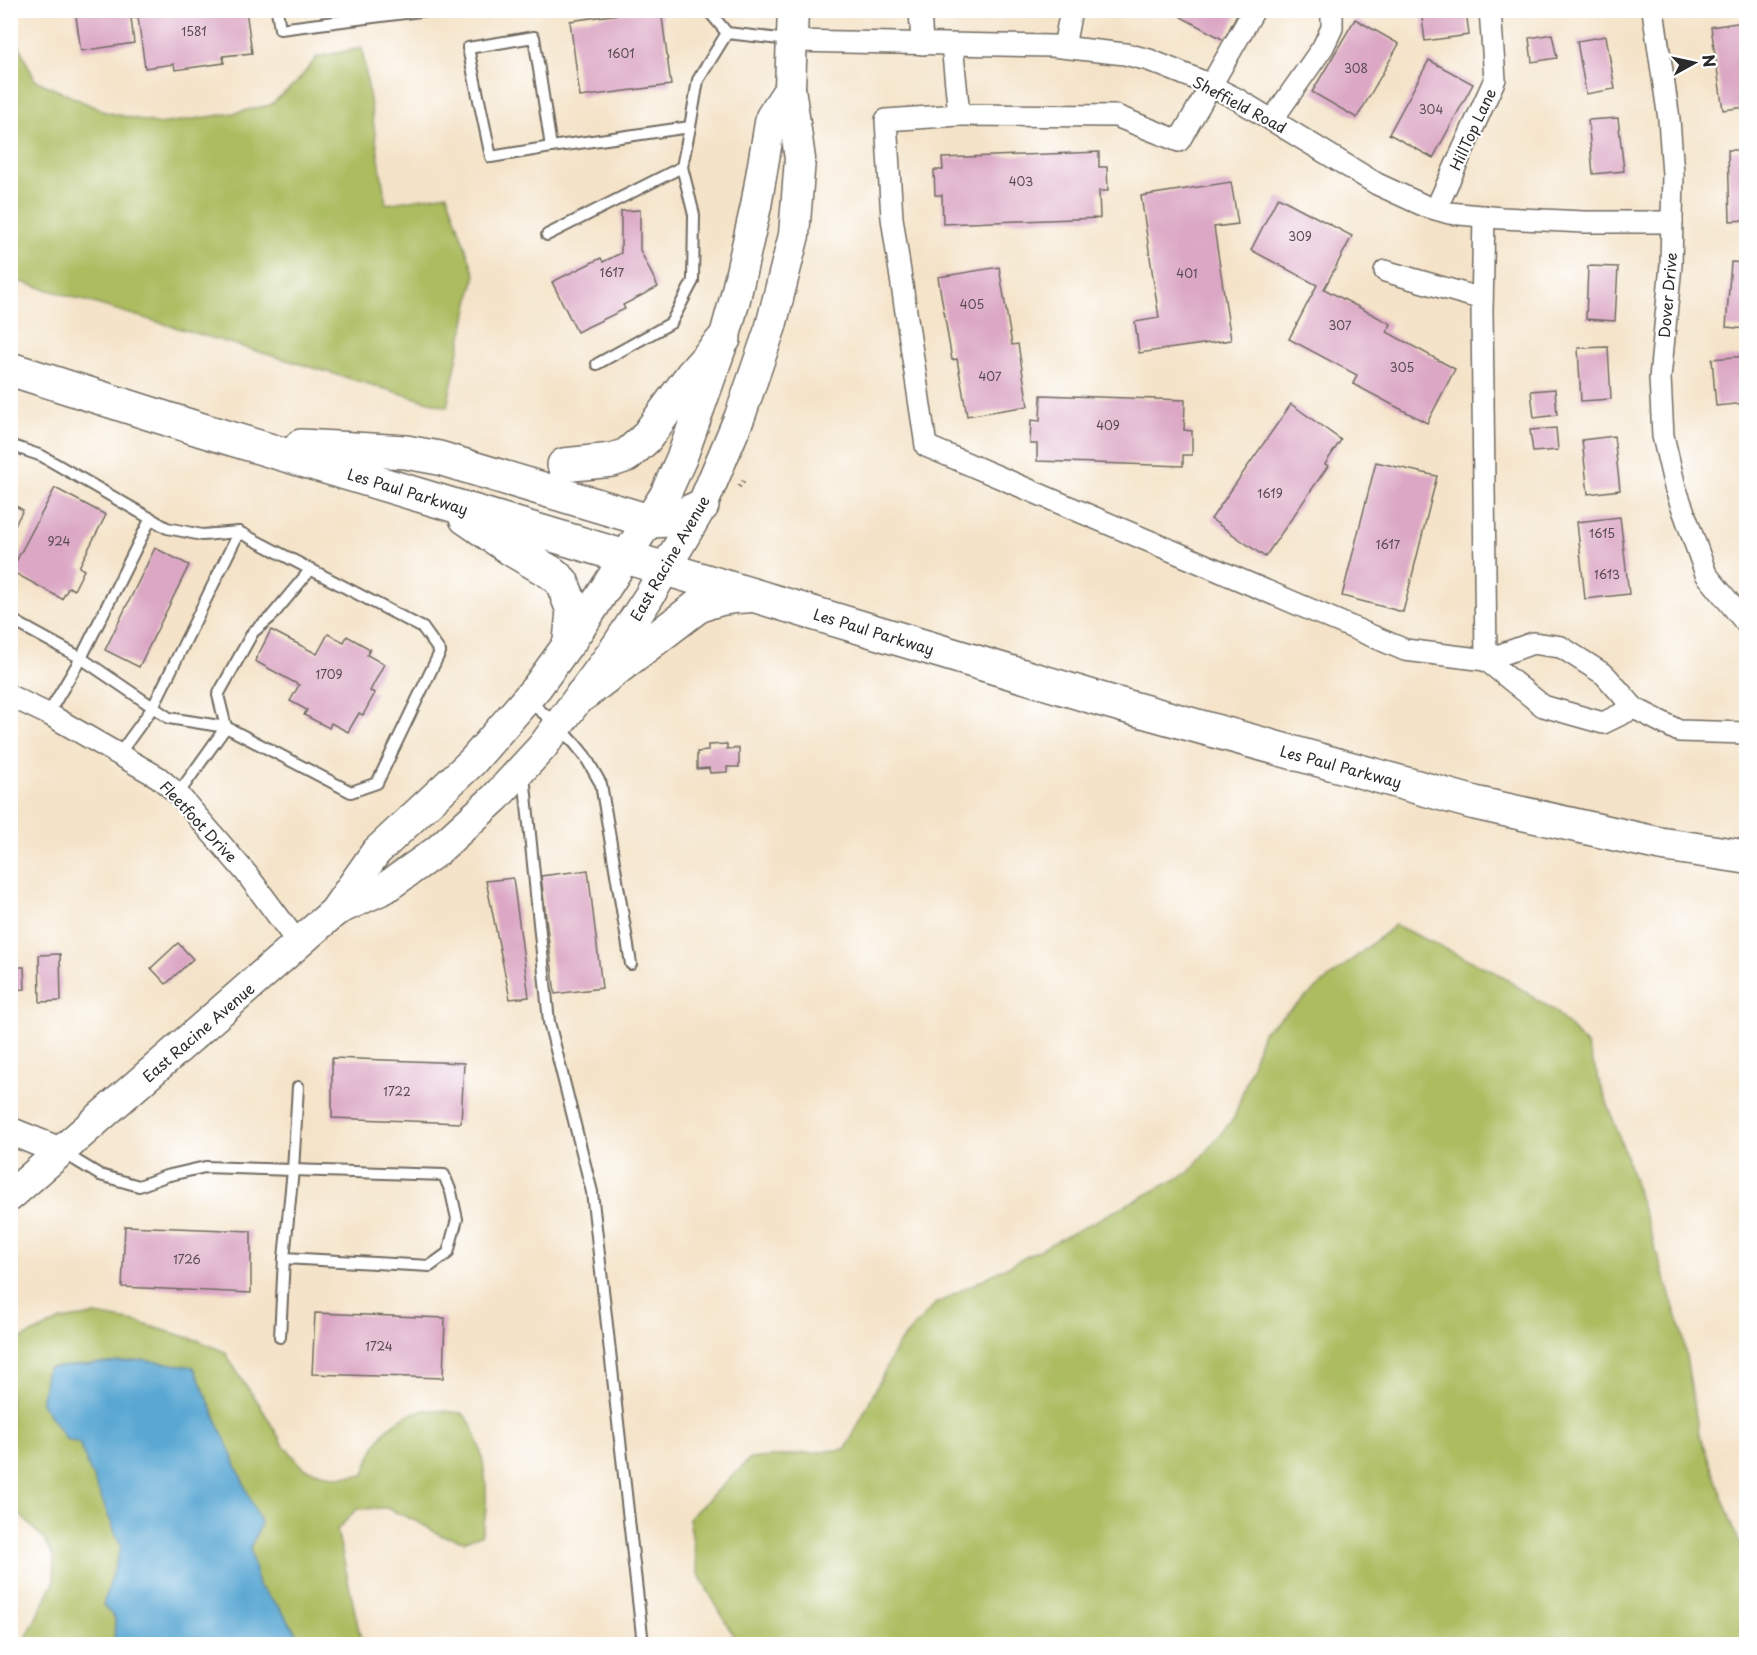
<svg xmlns="http://www.w3.org/2000/svg" width="1757" height="1655" font-family="'Playpen Sans',sans-serif">
<style>
.green{fill:#acbc5f;stroke:#6c7445;stroke-width:1.5}
.water{fill:#5aa7d3;stroke:#42697f;stroke-width:1.5}
.building{fill:#dba7c4}
.lines{fill:none;stroke-linecap:round;stroke-linejoin:round}
.service-casing{stroke:#716b62;stroke-width:14}
.minor-casing{stroke:#716b62;stroke-width:24}
.tertiary-casing{stroke:#716b62;stroke-width:30}
.secondary-casing{stroke:#716b62;stroke-width:33}
.primary-casing{stroke:#716b62;stroke-width:36}
.path{stroke:#716b62;stroke-width:4;stroke-dasharray:1.5 4.5;stroke-linecap:butt}
.service{stroke:#fff;stroke-width:10}
.minor{stroke:#fff;stroke-width:21}
.tertiary{stroke:#fff;stroke-width:27}
.secondary{stroke:#fff;stroke-width:30}
.primary{stroke:#fff;stroke-width:33}
.labels{text-anchor:middle;dominant-baseline:central;stroke-width:4.5;stroke-linejoin:round;paint-order:stroke}
.number-label{font-size:12px;fill:#574a51}
.street-label{font-size:15px;fill:#2b2b2b;stroke:#fff}
</style>
<rect width="100%" height="100%" fill="#fff"/>
<filter id="ink" filterUnits="userSpaceOnUse"><feTurbulence type="fractalNoise" baseFrequency=".0167" numOctaves="2"/><feDisplacementMap in="SourceGraphic" scale="12" xChannelSelector="R" yChannelSelector="G"/><feConvolveMatrix kernelMatrix="1 2 1 2 8 2 1 2 1" color-interpolation-filters="sRGB"/></filter>
<filter id="wash" filterUnits="userSpaceOnUse"><feTurbulence type="fractalNoise" baseFrequency=".008" numOctaves="4" result="noise"/><feDisplacementMap in="SourceGraphic" scale="24" xChannelSelector="R" yChannelSelector="G"/><feGaussianBlur stdDeviation="1.35" result="paint"/><feColorMatrix in="noise" values="0 0 0 0 0 0 0 0 0 0 0 0 0 0 0 0 0 1.4 0 .05"/><feComposite in="paint" operator="in"/></filter>
<g filter="url(#wash)">
<rect width="100%" height="100%" fill="#f4e3c8"/>
<g class="green">
<path d="M 11,28 L 35,80 L 105,112 L 160,124 L 234,113 L 270,105 L 297,82 L 317,57 L 362,48 L 386,204 L 447,194 L 475,275 L 447,407 L 11,279 Z"/>
<path d="M 1395,925 L 1495,972 L 1555,1011 L 1587,1046 L 1624,1150 L 1682,1333 L 1699,1434 L 1746,1561 L 1746,1644 L 738,1644 L 698,1573 L 689,1518 L 750,1459 L 846,1449 L 897,1346 L 935,1304 L 1188,1173 L 1234,1118 L 1263,1032 Z"/>
<path d="M 95,1315 L 136,1322 L 200,1341 L 225,1352 L 244,1383 L 258,1402 L 284,1446 L 304,1468 L 337,1477 L 364,1475 C 373,1444 386,1420 420,1411 C 432,1408 449,1412 462,1413 C 466,1417 471,1423 473,1428 C 486,1458 491,1505 481,1535 L 465,1541 L 442,1536 L 420,1523 L 387,1508 L 357,1509 L 337,1530 L 362,1644 L 23,1644 L 54,1582 L 54,1558 L 45,1540 L 11,1506 L 10,1344 L 61,1320 Z"/>
</g>
<path class="water" d="M 144,1360 L 194,1367 L 261,1524 L 250,1548 L 258,1585 L 279,1607 L 304,1644 L 114,1644 L 115,1618 L 103,1605 L 121,1547 L 79,1443 L 66,1439 L 41,1403 L 47,1368 Z"/>
<g id="blocks">
<g class="building">
<path d="M 75,10 L 246,10 L 252,53 L 223,56 L 224,63 L 175,70 L 174,64 L 145,68 L 138,17 L 131,18 L 134,43 L 81,51 Z"/>
<path d="M 647,10 L 661,10 L 671,85 L 580,97 L 570,21 Z"/>
<path d="M 1184,10 L 1239,10 L 1224,40 L 1181,17 Z"/>
<path d="M 1421,10 L 1466,10 L 1469,35 L 1425,41 Z"/>
<path d="M 1355,19 L 1399,44 L 1357,118 L 1312,92 Z"/>
<path d="M 1743,22 L 1746,45 L 1746,107 L 1723,110 L 1711,27 Z"/>
<path d="M 1552,34 L 1557,58 L 1532,62 L 1529,38 Z"/>
<path d="M 1606,36 L 1615,89 L 1586,94 L 1577,41 Z"/>
<path d="M 1429,60 L 1473,84 L 1433,158 L 1389,134 Z"/>
<path d="M 1618,118 L 1624,171 L 1593,174 L 1588,120 Z"/>
<path d="M 1728,150 L 1746,150 L 1746,220 L 1730,221 Z"/>
<path d="M 1099,152 L 1099,167 L 1107,167 L 1108,191 L 1099,191 L 1100,218 L 943,224 L 942,195 L 935,195 L 934,170 L 943,170 L 942,158 Z"/>
<path d="M 1231,182 L 1238,224 L 1214,227 L 1231,340 L 1139,353 L 1135,322 L 1159,318 L 1141,196 Z"/>
<path d="M 1278,197 L 1352,236 L 1324,289 L 1391,324 L 1387,332 L 1455,369 L 1427,423 L 1353,384 L 1357,375 L 1289,339 L 1317,285 L 1251,250 Z"/>
<path d="M 640,210 L 640,250 L 658,287 L 623,305 L 625,309 L 577,332 L 552,282 L 601,258 L 603,262 L 621,253 L 621,211 Z"/>
<path d="M 1731,262 L 1746,263 L 1746,329 L 1726,327 Z"/>
<path d="M 1588,266 L 1618,267 L 1615,321 L 1586,319 Z"/>
<path d="M 999,267 L 1012,345 L 1018,344 L 1028,406 L 967,416 L 957,359 L 952,360 L 938,277 Z"/>
<path d="M 1608,347 L 1611,399 L 1581,401 L 1578,348 Z"/>
<path d="M 1746,356 L 1746,403 L 1716,406 L 1712,359 Z"/>
<path d="M 1555,389 L 1557,415 L 1534,418 L 1531,391 Z"/>
<path d="M 1041,395 L 1185,400 L 1184,430 L 1192,431 L 1192,455 L 1183,455 L 1183,466 L 1037,461 L 1037,444 L 1030,444 L 1031,420 L 1040,421 Z"/>
<path d="M 1291,404 L 1341,440 L 1325,464 L 1328,466 L 1265,557 L 1211,519 Z"/>
<path d="M 1556,428 L 1558,450 L 1533,452 L 1530,430 Z"/>
<path d="M 1614,436 L 1620,490 L 1588,494 L 1582,440 Z"/>
<path d="M 1376,462 L 1437,476 L 1403,612 L 1342,596 Z"/>
<path d="M 55,488 L 106,515 L 79,567 L 84,570 L 74,590 L 69,587 L 62,599 L 11,571 Z"/>
<path d="M 10,503 L 23,510 L 10,534 Z"/>
<path d="M 1620,517 L 1629,594 L 1585,599 L 1577,522 Z"/>
<path d="M 155,548 L 189,565 L 139,667 L 105,650 Z"/>
<path d="M 271,630 L 317,654 L 328,634 L 344,642 L 347,636 L 370,649 L 367,655 L 384,664 L 370,691 L 375,693 L 363,715 L 359,713 L 348,732 L 331,723 L 329,728 L 304,715 L 307,710 L 290,701 L 299,685 L 255,661 Z"/>
<path d="M 727,744 L 727,749 L 739,748 L 739,767 L 727,767 L 727,772 L 710,773 L 709,768 L 697,769 L 697,752 L 708,751 L 708,745 Z"/>
<path d="M 588,870 L 602,988 L 555,994 L 541,876 Z"/>
<path d="M 513,878 L 529,997 L 510,999 L 486,881 Z"/>
<path d="M 178,943 L 193,959 L 166,984 L 151,968 Z"/>
<path d="M 60,954 L 61,1001 L 40,1002 L 39,955 Z"/>
<path d="M 10,967 L 24,967 L 25,989 L 10,990 Z"/>
<path d="M 332,1058 L 464,1063 L 461,1123 L 332,1118 Z"/>
<path d="M 125,1226 L 251,1231 L 251,1293 L 122,1287 Z"/>
<path d="M 315,1313 L 445,1318 L 443,1378 L 312,1374 Z"/>
</g>
</g>
</g>
<g filter="url(#ink)">
<use href="#blocks" fill-opacity="0" stroke="#716b62" stroke-width="1.5"/>
<g class="lines">
<defs>
<g id="service">
<path d="M 277,10 L 280,29 L 428,10"/>
<path d="M 708,10 L 727,33 L 789,40"/>
<path d="M 551,147 L 491,157 L 468,48 L 534,37 L 551,147 L 690,127 L 698,80 L 727,33"/>
<path d="M 547,235 L 682,167 L 690,127"/>
<path d="M 597,364 L 671,323 L 693,281 L 694,215 L 682,167"/>
<path d="M 10,445 L 42,456 L 167,528 L 202,535 L 239,532 L 423,628 L 440,652 L 377,783 L 351,792 L 226,727 L 169,718 L 81,658 L 10,619"/>
<path d="M 527,700 L 558,725 L 576,745 L 585,756 L 601,784 L 631,964"/>
<path d="M 48,714 L 81,658 L 151,518"/>
<path d="M 119,754 L 153,707 L 239,532"/>
<path d="M 524,775 L 549,1022 L 592,1192 L 643,1644"/>
<path d="M 178,794 L 226,727 L 218,695 L 253,632 L 271,617 L 311,569"/>
<path d="M 62,1152 L 100,1175 L 139,1186 L 166,1176 L 205,1167 L 444,1175 L 451,1192 L 457,1219 L 448,1253 L 430,1266 L 284,1258 L 280,1337"/>
<path d="M 284,1258 L 293,1170 L 298,1087"/>
</g>
<g id="minor">
<path d="M 920,10 L 922,44"/>
<path d="M 1653,10 L 1669,119 L 1673,174 L 1671,265 L 1660,378 L 1663,436 L 1675,487 L 1706,574 L 1746,623"/>
<path d="M 792,41 L 1052,46 L 1125,54 L 1149,60 L 1201,81 L 1237,99 L 1377,184 L 1425,206 L 1449,213 L 1502,218 L 1584,222 L 1672,222"/>
<path d="M 952,45 L 959,115 L 886,120 L 892,218 L 926,446 L 1405,650 L 1486,660 L 1533,643 L 1561,647 L 1605,675 L 1634,708 L 1679,731 L 1746,733"/>
<path d="M 1064,47 L 1071,10"/>
<path d="M 959,115 L 1116,116 L 1179,141 L 1254,10"/>
<path d="M 1272,120 L 1323,47 L 1332,28 L 1332,10"/>
<path d="M 1436,209 L 1495,79 L 1490,10"/>
<path d="M 1484,216 L 1482,310 L 1486,660 L 1543,706 L 1603,723 L 1634,708"/>
<path d="M 1385,271 L 1482,299"/>
<path d="M 10,696 L 50,715 L 158,777 L 178,794 L 246,873 L 298,943"/>
</g>
<path id="tertiary" d="M 10,1131 L 62,1152"/>
<g id="secondary">
<path d="M 337,910 L 385,888 L 437,851 L 495,798 L 543,746 L 614,650 L 648,598 L 702,506 L 740,416 L 771,326 L 794,235 L 800,159 L 790,88 L 793,10"/>
<path d="M 10,1196 L 334,912 L 376,852 L 472,762 L 537,687 L 582,625 L 665,495 L 682,457 L 724,339 L 735,299 L 756,206 L 771,117 L 790,88"/>
</g>
<g id="primary">
<path d="M 10,369 L 202,430 L 1103,700 L 1475,803 L 1660,844 L 1746,857"/>
<path d="M 301,446 L 406,452 L 439,458 L 649,521 L 671,520 L 702,506"/>
<path d="M 564,465 L 612,460 L 627,455 L 645,439 L 692,375 L 724,339"/>
<path d="M 466,518 L 511,549 L 552,573 L 562,582 L 573,611 L 570,641"/>
<path d="M 582,695 L 697,607 C 713,599 729,596 747,596"/>
</g>
</defs>
<use href="#service" class="service-casing"/>
<use href="#minor" class="minor-casing"/>
<use href="#tertiary" class="tertiary-casing"/>
<use href="#secondary" class="secondary-casing"/>
<use href="#primary" class="primary-casing"/>
<path class="path" d="M 739,487 L 746,478"/>
<use href="#service" class="service"/>
<use href="#minor" class="minor"/>
<use href="#tertiary" class="tertiary"/>
<use href="#secondary" class="secondary"/>
<use href="#primary" class="primary"/>
</g>
</g>
<g class="labels">
<g class="number-label">
<text x="194" y="31">1581</text>
<text x="621" y="53">1601</text>
<text x="1356" y="68">308</text>
<text x="1431" y="109">304</text>
<text x="1021" y="181">403</text>
<text x="1300" y="236">309</text>
<text x="612" y="272">1617</text>
<text x="1187" y="273">401</text>
<text x="972" y="304">405</text>
<text x="1340" y="325">307</text>
<text x="1402" y="367">305</text>
<text x="990" y="376">407</text>
<text x="1108" y="425">409</text>
<text x="1270" y="493">1619</text>
<text x="1602" y="533">1615</text>
<text x="59" y="541">924</text>
<text x="1388" y="544">1617</text>
<text x="1607" y="574">1613</text>
<text x="329" y="674">1709</text>
<text x="397" y="1091">1722</text>
<text x="187" y="1259">1726</text>
<text x="379" y="1346">1724</text>
</g>
<g class="street-label">
<text transform="translate(1240 104) rotate(28)">Sheffield Road</text>
<text transform="translate(1472 129) rotate(-65)">HillTop Lane</text>
<text transform="translate(1667 295) rotate(-85)">Dover Drive</text>
<text transform="translate(408 491) rotate(17)">Les Paul Parkway</text>
<text transform="translate(669 558) rotate(-60)">East Racine Avenue</text>
<text transform="translate(874 631) rotate(17)">Les Paul Parkway</text>
<text transform="translate(1341 766) rotate(15)">Les Paul Parkway</text>
<text transform="translate(199 821) rotate(47)">Fleetfoot Drive</text>
<text transform="translate(198 1032) rotate(-41)">East Racine Avenue</text>
</g>
</g>
<rect width="1757" height="1655" fill="none" stroke="#fff" stroke-width="36"/>
<g transform="translate(1694 63) rotate(82)" stroke="#ffffff" stroke-width="4.5" paint-order="stroke">
<path d="M0-4.5L10 22L0 15L-10 22Z" fill="#2b2b2b"/>
<text y="-9" font-size="16" font-weight="bold" text-anchor="middle" fill="#2b2b2b">N</text>
</g>
</svg>
